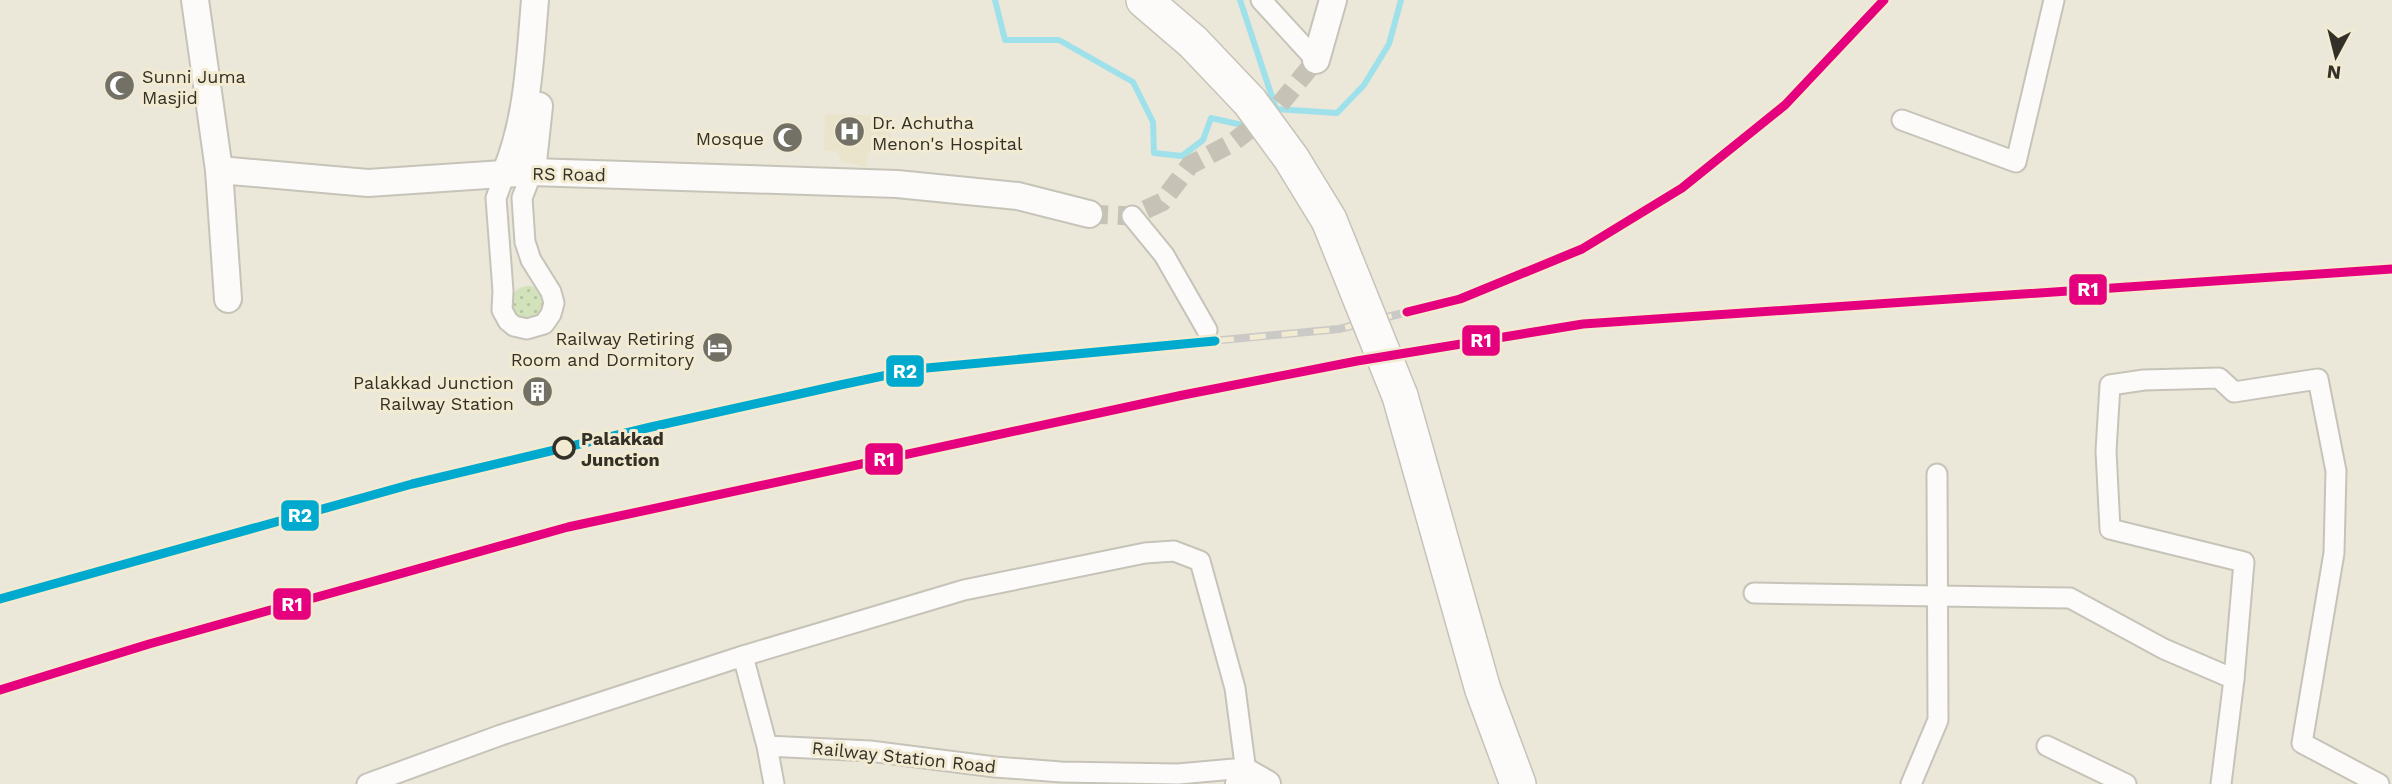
<svg xmlns="http://www.w3.org/2000/svg" width="2392" height="784" font-family="'Work Sans',sans-serif">
<style>
.built{fill:#eae4cc}
.grass{fill:url(#grass-dots)}
.lines{fill:none;stroke-linecap:round;stroke-linejoin:round}
.stream{stroke:#9fe1ea;stroke-width:6}
.street-tunnel{stroke:#c6c2b5;stroke-width:19;stroke-dasharray:19 10;stroke-linecap:butt}
.street-casing{stroke:#c6c3b9;stroke-width:23}
.secondary-casing{stroke:#c6c3b9;stroke-width:30}
.highway-casing{stroke:#c6c3b9;stroke-width:38}
.street{stroke:#fcfbf9;stroke-width:19}
.secondary{stroke:#fcfbf9;stroke-width:26}
.highway{stroke:#fcfbf9;stroke-width:35}
.rail-casing{stroke:#cbc9c5;stroke-width:8}
.rail{stroke:#f2ebd2;stroke-width:5;stroke-dasharray:16;stroke-linecap:butt}
.highway-bridge-casing{stroke:#c6c3b9;stroke-width:38;stroke-linecap:butt}
.highway-bridge{stroke:#fcfbf9;stroke-width:35}
.rail-1-casing{stroke:#f2ebd2;stroke-width:14}
.rail-2-casing{stroke:#f2ebd2;stroke-width:14}
.rail-1{stroke:#e5007d;stroke-width:9}
.rail-2{stroke:#00a9ce;stroke-width:9}
.stop-dot{fill:#f2ebd2;stroke:#333027;stroke-width:3.5}
.labels{text-anchor:middle;dominant-baseline:central;stroke-width:6;stroke-linejoin:round;paint-order:stroke}
.poi-label{font-size:18px;fill:#333027;stroke:#f2ebd2;text-anchor:end}
.street-label{font-size:18px;fill:#333027;stroke:#f2ebd2}
.stop-label{font-size:18px;font-weight:bold;fill:#333027;stroke:#f2ebd2;text-anchor:start}
.line-badge{stroke:#f2ebd2;stroke-width:2.5}
.badge-label{font-size:19px;text-anchor:middle;font-weight:bold;fill:#fff}
</style>
<defs>
<pattern id="grass-dots" width="8" height="8" patternUnits="userSpaceOnUse" patternTransform="scale(1.75)"><rect width="8" height="8" fill="#d2e2bb"/><path d="M2 2h.1M6 6h.1" fill="none" stroke="#b5c2a1" stroke-width="1.8" stroke-linecap="round"/></pattern>
</defs>
<rect width="100%" height="100%" fill="#ebe7d9"/>
<path class="built" d="M 825,114 L 888,116 L 892,148 L 869,152 L 866,167 L 843,162 L 837,151 L 824,151 Z"/>
<circle class="grass" cx="528" cy="303" r="17"/>
<g class="lines">
<g class="stream">
<path d="M 995,0 L 1005,40 L 1059,40 L 1133,82 L 1153,122 L 1154,153 L 1182,156 L 1203,140 L 1211,118 L 1251,127"/>
<path d="M 1240,0 L 1276,109 L 1337,113 L 1364,85 L 1389,44 L 1401,0"/>
</g>
<path class="street-tunnel" d="M 1089,214 L 1132,216 L 1162,202 L 1190,165 L 1232,143 L 1276,109 L 1316,60"/>
<defs>
<g id="street">
<path d="M 1261,0 L 1316,60"/>
<path d="M 1902,120 L 2016,162 L 2054,0"/>
<path d="M 505,174 L 496,198 L 503,291 L 502,310 L 508,321 L 514,326 L 527,329 L 544,324 L 551,314 L 554,303 L 551,292 L 531,260 L 525,242 L 522,198 L 532,172"/>
<path d="M 1132,216 L 1164,255 L 1207,330"/>
<path d="M 1754,593 L 2070,598 L 2164,649 L 2234,679 L 2221,784"/>
<path d="M 2234,679 L 2244,562 L 2110,529 L 2106,451 L 2110,385 L 2144,380 L 2219,378 L 2234,392 L 2318,379 L 2336,471 L 2334,553 L 2302,743 L 2379,784"/>
<path d="M 767,746 L 743,656 L 964,590 L 1145,553 L 1174,551 L 1200,561 L 1235,688 L 1246,772 L 1234,769 L 1178,774 L 1061,772 L 995,767 L 870,751 L 767,746 L 774,784"/>
<path d="M 2047,746 L 2126,784"/>
<path d="M 367,784 L 501,735 L 743,656"/>
<path d="M 1911,784 L 1938,720 L 1937,474"/>
</g>
<g id="secondary">
<path d="M 195,0 L 219,170 L 368,183 L 532,172 L 897,184 L 1018,196 L 1089,214"/>
<path d="M 1316,60 L 1333,0"/>
<path d="M 219,170 L 228,299"/>
<path d="M 532,172 L 539,106"/>
<path d="M 505,174 C 528,121 530,58 535,0"/>
<path d="M 1239,784 L 1246,772 L 1267,784"/>
</g>
<g id="highway">
<path d="M 1144,0 L 1193,42 L 1250,102"/>
<path d="M 1400,396 L 1483,690 L 1518,784"/>
</g>
</defs>
<use href="#street" class="street-casing"/>
<use href="#secondary" class="secondary-casing"/>
<use href="#highway" class="highway-casing"/>
<use href="#street" class="street"/>
<use href="#secondary" class="secondary"/>
<use href="#highway" class="highway"/>
<defs>
<g id="rail">
<path d="M 0,599 L 412,484 L 664,424 L 916,369 L 1339,329 L 1460,299 L 1582,249 L 1682,188 L 1785,105 L 1884,0"/>
<path d="M 0,690 L 149,644 L 568,527 L 1183,395 L 1357,361 L 1583,324 L 2392,269"/>
</g>
</defs>
<use href="#rail" class="rail-casing"/>
<use href="#rail" class="rail"/>
<defs>
<path id="highway-bridge" d="M 1250,102 L 1291,158 L 1329,220 L 1400,396"/>
</defs>
<use href="#highway-bridge" class="highway-bridge-casing"/>
<use href="#highway-bridge" class="highway-bridge"/>
<defs>
<g id="rail-1">
<path d="M 1407,312 L 1460,299 L 1582,249 L 1682,188 L 1785,105 L 1884,0"/>
<path d="M 0,690 L 149,644 L 568,527 L 1183,395 L 1357,361 L 1583,324 L 2392,269"/>
</g>
<path id="rail-2" d="M 0,599 L 412,484 L 651,427 L 840,385 L 916,369 L 1215,341"/>
</defs>
<use href="#rail-1" class="rail-1-casing"/>
<use href="#rail-2" class="rail-2-casing"/>
<use href="#rail-1" class="rail-1"/>
<use href="#rail-2" class="rail-2"/>
</g>
<defs>
<symbol id="mosque-disc" viewBox="-11 -11 22 22"><circle r="9.5" fill="#737065" stroke="#f2ebd2"/><path d="M3.5-4.9A6 6 0 1 0 3.5 4.9A5 5 0 1 1 3.5-4.9Z" fill="#fff"/></symbol>
<symbol id="hospital-disc" viewBox="-11 -11 22 22"><circle r="9.5" fill="#737065" stroke="#f2ebd2"/><path d="M-5-5h3v3.5h4V-5h3V5h-3V1.5h-4V5h-3Z" fill="#fff"/></symbol>
<symbol id="hotel-disc" viewBox="-11 -11 22 22"><circle r="9.5" fill="#737065" stroke="#f2ebd2"/><path d="M-6-4.5h1.5V1H6V5H4.5V3h-9V5H-6ZM-4 0a1.8 1.8 0 1 1 3.6 0ZM.5 0V-2.5h3Q6-2.5 6 0Z" fill="#fff"/></symbol>
<symbol id="building-disc" viewBox="-11 -11 22 22"><circle r="9.5" fill="#737065" stroke="#f2ebd2"/><path d="M-4-6H4V6H1V3H-1V6H-4ZM-2.5-4.3h1.7v1.8h-1.7ZM.8-4.3h1.7v1.8H.8ZM-2.5-1h1.7V.8h-1.7ZM.8-1h1.7V.8H.8Z" fill="#fff"/></symbol>
</defs>
<g fill-rule="evenodd">
<use href="#mosque-disc" x="102" y="68" width="35" height="35"/>
<use href="#hospital-disc" x="832" y="114" width="35" height="35"/>
<use href="#mosque-disc" x="770" y="120" width="35" height="35"/>
<use href="#hotel-disc" x="700" y="330" width="35" height="35"/>
<use href="#building-disc" x="520" y="374" width="35" height="35"/>
</g>
<circle class="stop-dot" cx="564" cy="448" r="10"/>
<g class="labels">
<g class="poi-label">
<text x="142" y="76" text-anchor="start">Sunni Juma<tspan x="142" dy="21">Masjid</tspan></text>
<text x="872" y="122" text-anchor="start">Dr. Achutha<tspan x="872" dy="21">Menon's Hospital</tspan></text>
<text x="764" y="138">Mosque</text>
<text x="694" y="338">Railway Retiring<tspan x="694" dy="21">Room and Dormitory</tspan></text>
<text x="514" y="382">Palakkad Junction<tspan x="514" dy="21">Railway Station</tspan></text>
</g>
<g class="street-label">
<text transform="translate(569 174) rotate(1)">RS Road</text>
<text transform="translate(904 757) rotate(6)">Railway Station Road</text>
</g>
<g class="stop-label">
<text x="581" y="438">Palakkad<tspan x="581" dy="21">Junction</tspan></text>
</g>
</g>
<g class="line-badge">
<rect x="2068" y="273" width="40" height="33" rx="7" fill="#e5007d"/>
<rect x="1461" y="324" width="40" height="33" rx="7" fill="#e5007d"/>
<rect x="885" y="354" width="40" height="34" rx="7" fill="#00a9ce"/>
<rect x="864" y="442" width="40" height="34" rx="7" fill="#e5007d"/>
<rect x="280" y="499" width="40" height="33" rx="7" fill="#00a9ce"/>
<rect x="272" y="587" width="40" height="34" rx="7" fill="#e5007d"/>
</g>
<g class="badge-label">
<text x="2088" y="296">R1</text>
<text x="1481" y="347">R1</text>
<text x="905" y="378">R2</text>
<text x="884" y="466">R1</text>
<text x="300" y="522">R2</text>
<text x="292" y="611">R1</text>
</g>
<g transform="translate(2336 56) rotate(187)" stroke="#f2ebd2" stroke-width="5" paint-order="stroke">
<path d="M0-5L12 26L0 18L-12 26Z" fill="#333027"/>
<text y="-10" font-size="19" font-weight="bold" text-anchor="middle" fill="#333027">N</text>
</g>
</svg>
